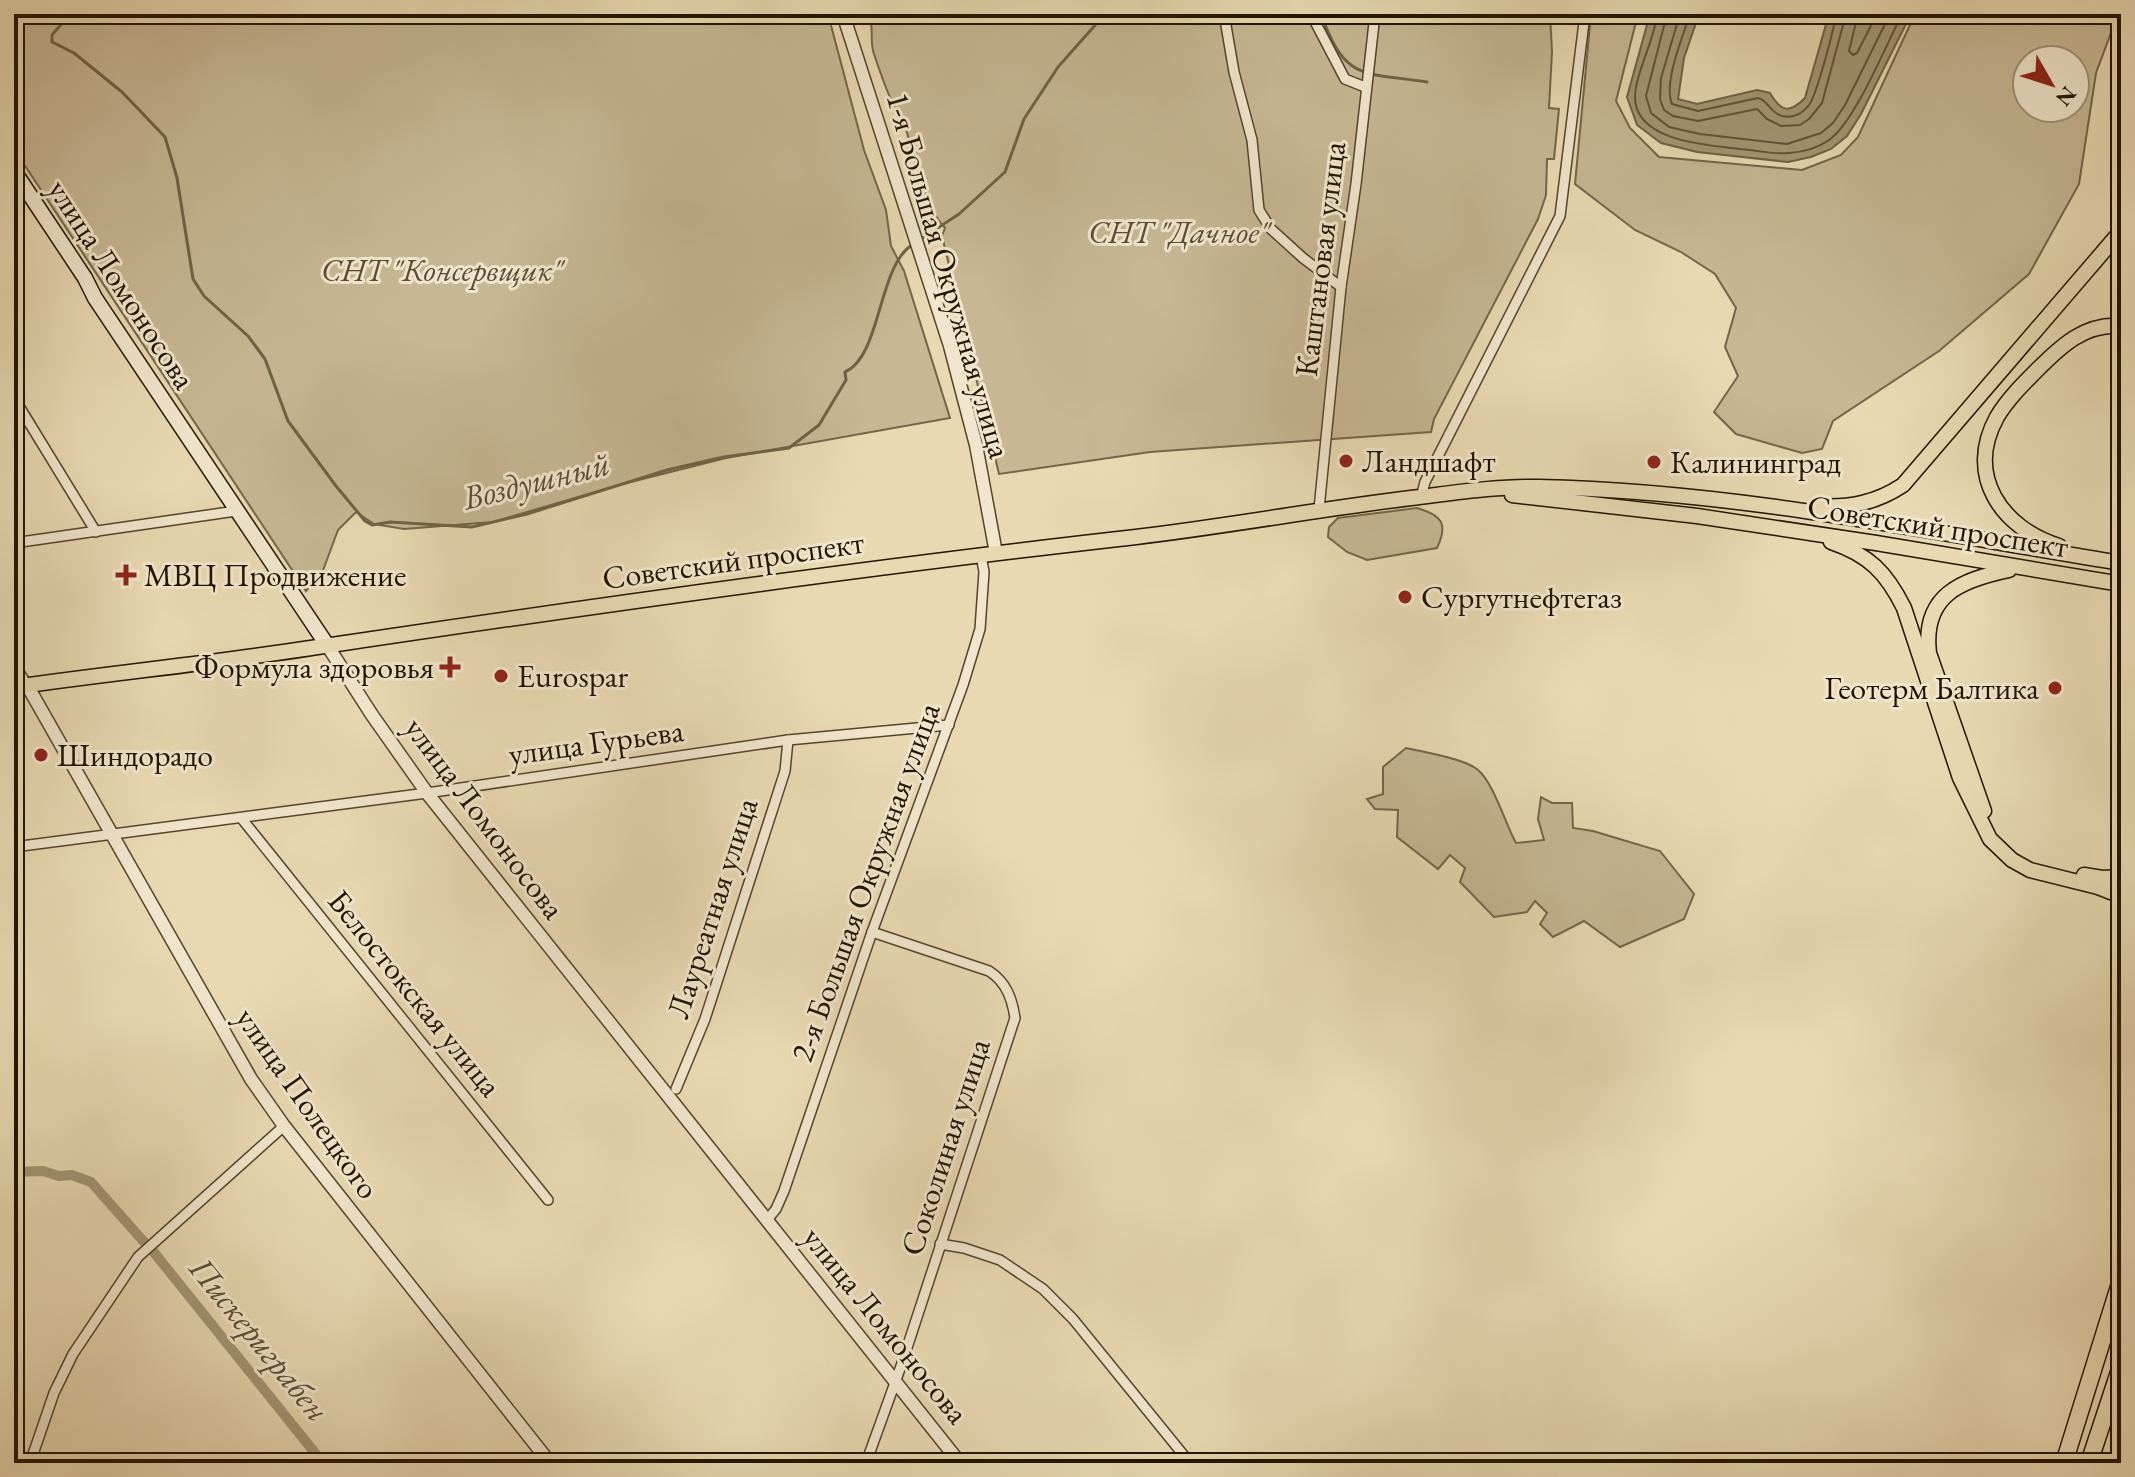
<svg xmlns="http://www.w3.org/2000/svg" width="2135" height="1477" font-family="'EB Garamond',serif">
<style>
.green{fill:#c7b794;stroke:#74654a;stroke-width:2;fill-rule:evenodd}
.water{fill:#a59675;stroke:#706246;stroke-width:2}
.lines{fill:none;stroke-linecap:round;stroke-linejoin:round}
.shore{stroke:#63543a;stroke-width:2}
.stream{stroke:#706246;stroke-width:3}
.canal{stroke:#a59675;stroke-width:10}
.minor-casing{stroke:#53442c;stroke-width:12}
.tertiary-casing{stroke:#53442c;stroke-width:15}
.secondary-casing{stroke:#211300;stroke-width:17}
.primary-casing{stroke:#211300;stroke-width:17}
.trunk-casing{stroke:#211300;stroke-width:19}
.minor{stroke:#f1e6cd;stroke-width:9}
.tertiary{stroke:#f1e6cd;stroke-width:12}
.secondary{stroke:#f1e6cd;stroke-width:14}
.primary{stroke:#e9d9b2;stroke-width:14}
.trunk{stroke:#e9d9b2;stroke-width:16}
.poi-dot{fill:#8f2418;stroke:#f1e6cd;stroke-width:3}
.labels{text-anchor:middle;dominant-baseline:central;stroke-width:6;stroke-linejoin:round;paint-order:stroke}
.park-label{font-size:32px;font-style:italic;fill:#5b4c34;stroke:#f1e6cd}
.street-label{font-size:32px;fill:#211300;stroke:#f1e6cd}
.poi-label{font-size:32px;fill:#211300;stroke:#f1e6cd;text-anchor:start}
.water-label{font-size:34px;font-style:italic;fill:#5c4e35;stroke:#f1e6cd}
</style>
<rect width="100%" height="100%" fill="#e9d9b2"/>
<filter id="stains"><feTurbulence type="fractalNoise" baseFrequency=".0025" numOctaves="4"/><feColorMatrix values="0 0 0 0 .2 0 0 0 0 .09 0 0 0 0 .02 0 0 0 .5 -.17"/></filter>
<radialGradient id="worn" r=".72"><stop offset=".6" stop-color="#630" stop-opacity="0"/><stop offset="1" stop-color="#630" stop-opacity=".3"/></radialGradient>
<g class="green">
<path d="M 14,14 L 828,14 L 864,150 L 886,210 L 891,246 L 904,271 L 950,418 L 726,458 L 619,485 L 493,522 L 404,529 L 374,524 L 356,512 L 338,530 L 322,573 L 306,591 L 14,149 Z"/>
<path d="M 861,14 L 1550,14 L 1552,52 L 1549,108 L 1559,109 L 1554,159 L 1547,159 L 1546,195 L 1538,219 L 1434,419 L 1431,432 L 1150,452 L 999,474 L 942,236 L 945,228 C 923,206 913,147 902,117 C 898,106 902,116 895,107 C 889,98 878,66 874,54 C 870,43 873,34 871,24 L 863,20 Z"/>
<path d="M 1591,14 L 1638,14 L 1616,101 L 1630,128 L 1659,157 L 1802,170 L 1841,155 L 1858,137 L 1915,14 L 2118,14 L 2096,73 L 2079,184 L 2029,274 L 1939,351 L 1833,421 L 1822,449 L 1802,453 L 1736,434 L 1714,412 L 1738,376 L 1725,347 L 1736,308 L 1715,274 L 1681,252 L 1635,230 L 1575,184 ZM 2027,60 L 2075,60 L 2075,108 L 2027,108 Z"/>
<path d="M 1417,508 C 1441,515 1449,523 1437,548 L 1367,560 L 1347,552 L 1328,537 L 1329,527 L 1338,518 Z"/>
<path d="M 1406,748 C 1423,752 1466,759 1478,770 C 1493,782 1506,825 1516,843 L 1544,840 L 1538,819 L 1541,797 L 1552,803 L 1572,803 L 1573,828 L 1593,831 L 1660,851 L 1694,894 L 1684,919 L 1620,947 L 1584,921 L 1553,937 L 1540,924 L 1547,913 L 1535,901 L 1527,912 L 1494,917 L 1460,882 L 1465,868 L 1450,855 L 1438,869 L 1397,837 L 1398,810 L 1375,809 L 1367,799 L 1383,794 L 1383,767 Z"/>
</g>
<path class="water" d="M 1650,14 L 1699,14 L 1684,58 L 1678,99 L 1697,104 L 1757,90 L 1770,93 C 1781,112 1789,114 1805,98 L 1829,14 L 1911,14 L 1861,114 L 1847,136 L 1831,149 L 1811,157 L 1788,162 L 1697,152 L 1661,143 L 1637,125 L 1627,97 Z"/>
<g class="lines">
<g class="shore">
<path d="M 1657,14 C 1655,39 1635,74 1635,97 C 1635,142 1709,145 1740,149 C 1756,150 1774,155 1789,153 C 1802,152 1818,148 1829,140 C 1855,122 1886,45 1902,14"/>
<path d="M 1667,14 L 1646,96 L 1651,113 L 1669,127 L 1700,134 L 1787,144 L 1821,133 L 1833,123 L 1845,105 L 1890,14"/>
<path d="M 1680,14 L 1661,78 L 1660,99 L 1664,110 L 1673,116 L 1698,121 L 1757,109 L 1767,119 L 1781,126 L 1800,125 L 1809,119 L 1822,103 L 1846,14"/>
<path d="M 1690,14 C 1683,36 1663,83 1672,104 L 1698,111 L 1758,98 C 1769,101 1770,113 1782,116 C 1793,119 1803,113 1809,105 C 1817,94 1834,29 1836,14"/>
<path d="M 1858,14 L 1849,51 L 1853,55 L 1857,53 L 1877,14"/>
</g>
<g class="stream">
<path d="M 70,14 L 52,35 L 52,42 L 74,53 L 122,92 L 165,137 L 177,178 L 193,279 L 204,296 L 248,336 L 265,359 L 288,421 L 336,486 L 365,521 L 372,525 L 390,522 L 472,527 L 527,514 L 667,470 L 724,457 L 789,448 L 819,425 L 846,380 L 845,372 C 881,357 878,266 912,245"/>
<path d="M 1321,14 C 1345,82 1363,72 1427,82"/>
<path d="M 918,241 L 959,214 L 1005,172 L 1024,119 L 1058,67 L 1105,14"/>
</g>
<g class="canal">
<path d="M 14,1172 L 43,1171 L 59,1176 L 72,1175 L 91,1182 L 145,1243"/>
<path d="M 152,1250 L 323,1463"/>
<path d="M 2115,1463 L 2121,1451"/>
</g>
<defs>
<g id="minor">
<path d="M 1224,14 L 1234,72 L 1252,140 L 1259,210 L 1271,229 L 1303,258 L 1341,287"/>
<path d="M 1311,14 L 1345,79 L 1365,87"/>
<path d="M 14,398 L 96,532"/>
<path d="M 1421,497 L 1425,482 L 1560,216 L 1585,14"/>
<path d="M 1319,509 L 1341,287 L 1356,184 L 1375,14"/>
<path d="M 14,543 L 236,511"/>
<path d="M 14,664 L 27,685"/>
<path d="M 242,819 L 548,1200"/>
<path d="M 14,847 L 427,793 L 788,740 L 949,725"/>
<path d="M 676,1089 L 705,1019 L 785,771 L 788,740"/>
<path d="M 767,1220 L 776,1209 L 784,1191 L 872,932 L 963,685 L 980,629 L 984,572 L 981,555"/>
<path d="M 940,1244 L 964,1248 L 1000,1260 L 1043,1289 L 1073,1319 L 1190,1463"/>
<path d="M 30,1463 L 54,1393 L 73,1354 L 138,1257 L 284,1126"/>
<path d="M 866,1463 L 901,1366 L 1015,1018 C 1012,998 1006,982 989,971 L 872,932"/>
</g>
<g id="tertiary">
<path d="M 843,14 L 950,346 L 976,445 L 996,553"/>
<path d="M 327,645 L 372,715 L 427,793 L 960,1463"/>
<path d="M 27,685 L 251,1079 L 284,1126 L 550,1463"/>
</g>
<path id="secondary" d="M 14,171 L 85,278 L 95,298 L 327,645"/>
<g id="primary">
<path d="M 1512,495 L 1697,516 L 1876,543 L 2121,584"/>
<path d="M 1817,506 C 1849,508 1876,503 1903,485 L 2121,231"/>
<path d="M 1831,542 C 1869,555 1886,572 1904,608 L 1960,778 L 1990,839 L 2012,860 L 2030,870 L 2098,887 L 2121,896"/>
<path d="M 2059,546 C 2001,528 1965,475 1997,417 C 2007,400 2023,384 2037,370 C 2061,346 2085,323 2121,326"/>
<path d="M 14,687 C 113,673 212,663 311,648 C 585,607 860,568 1136,537 C 1228,526 1320,509 1411,498 C 1453,493 1497,486 1539,487 C 1735,491 1928,532 2121,563"/>
<path d="M 1984,811 L 1929,653 C 1922,595 1961,580 2009,570"/>
<path d="M 2084,875 L 2102,878 L 2121,877"/>
</g>
<g id="trunk">
<path d="M 2064,1463 L 2121,1280"/>
<path d="M 2089,1463 L 2121,1366"/>
</g>
</defs>
<use href="#minor" class="minor-casing"/>
<use href="#tertiary" class="tertiary-casing"/>
<use href="#secondary" class="secondary-casing"/>
<use href="#primary" class="primary-casing"/>
<use href="#trunk" class="trunk-casing"/>
<use href="#minor" class="minor"/>
<use href="#tertiary" class="tertiary"/>
<use href="#secondary" class="secondary"/>
<use href="#primary" class="primary"/>
<use href="#trunk" class="trunk"/>
</g>
<g class="poi-dot">
<circle cx="1346" cy="461" r="8"/>
<circle cx="1654" cy="462" r="8"/>
<path d="M122 563h8v8h8v8h-8v8h-8v-8h-8v-8h8z"/>
<circle cx="1405" cy="597" r="8"/>
<path d="M446 655h8v8h8v8h-8v8h-8v-8h-8v-8h8z"/>
<circle cx="501" cy="676" r="8"/>
<circle cx="2055" cy="688" r="8"/>
<circle cx="41" cy="755" r="8"/>
</g>
<g class="labels">
<g class="park-label">
<text x="1179" y="232">СНТ "Дачное"</text>
<text x="442" y="270">СНТ "Консервщик"</text>
</g>
<g class="street-label">
<text transform="translate(1320 259) rotate(-83)">Каштановая улица</text>
<text transform="translate(949 275) rotate(74)">1-я Большая Окружная улица</text>
<text transform="translate(122 284) rotate(57)">улица Ломоносова</text>
<text transform="translate(1938 526) rotate(9)">Советский проспект</text>
<text transform="translate(733 560) rotate(-8)">Советский проспект</text>
<text transform="translate(596 742) rotate(-8)">улица Гурьева</text>
<text transform="translate(485 818) rotate(53)">улица Ломоносова</text>
<text transform="translate(865 882) rotate(-70)">2-я Большая Окружная улица</text>
<text transform="translate(712 908) rotate(-72)">Лауреатная улица</text>
<text transform="translate(415 993) rotate(51)">Белостокская улица</text>
<text transform="translate(308 1103) rotate(55)">улица Полецкого</text>
<text transform="translate(945 1147) rotate(-72)">Соколиная улица</text>
<text transform="translate(886 1325) rotate(51)">улица Ломоносова</text>
</g>
<g class="poi-label">
<text x="1362" y="461">Ландшафт</text>
<text x="1670" y="462">Калининград</text>
<text x="144" y="575">МВЦ Продвижение</text>
<text x="1421" y="597">Сургутнефтегаз</text>
<text x="434" y="667" text-anchor="end">Формула здоровья</text>
<text x="517" y="676">Eurospar</text>
<text x="2039" y="688" text-anchor="end">Геотерм Балтика</text>
<text x="57" y="755">Шиндорадо</text>
</g>
<g class="water-label">
<text transform="translate(536 480) rotate(-14)">Воздушный</text>
<text transform="translate(260 1339) rotate(51)">Пискериграбен</text>
</g>
</g>
<rect width="2135" height="1477" fill="none" stroke="#e9d9b2" stroke-width="48"/>
<rect x="16" y="16" width="2103" height="1445" fill="none" stroke="#211300" stroke-width="4"/>
<rect x="24" y="24" width="2087" height="1429" fill="none" stroke="#211300" stroke-width="2"/>
<g transform="translate(2051 84) rotate(129)"><circle r="38" fill="#f1e6cd" stroke="#9e927b" stroke-width="2"/>
<path d="M0-6L14 30L0 20L-14 30Z" fill="#8f2418"/>
<text y="-12" font-size="22" font-weight="bold" text-anchor="middle" fill="#211300">N</text>
</g>
<rect width="100%" height="100%" filter="url(#stains)"/>
<rect width="100%" height="100%" fill="url(#worn)"/>
</svg>
